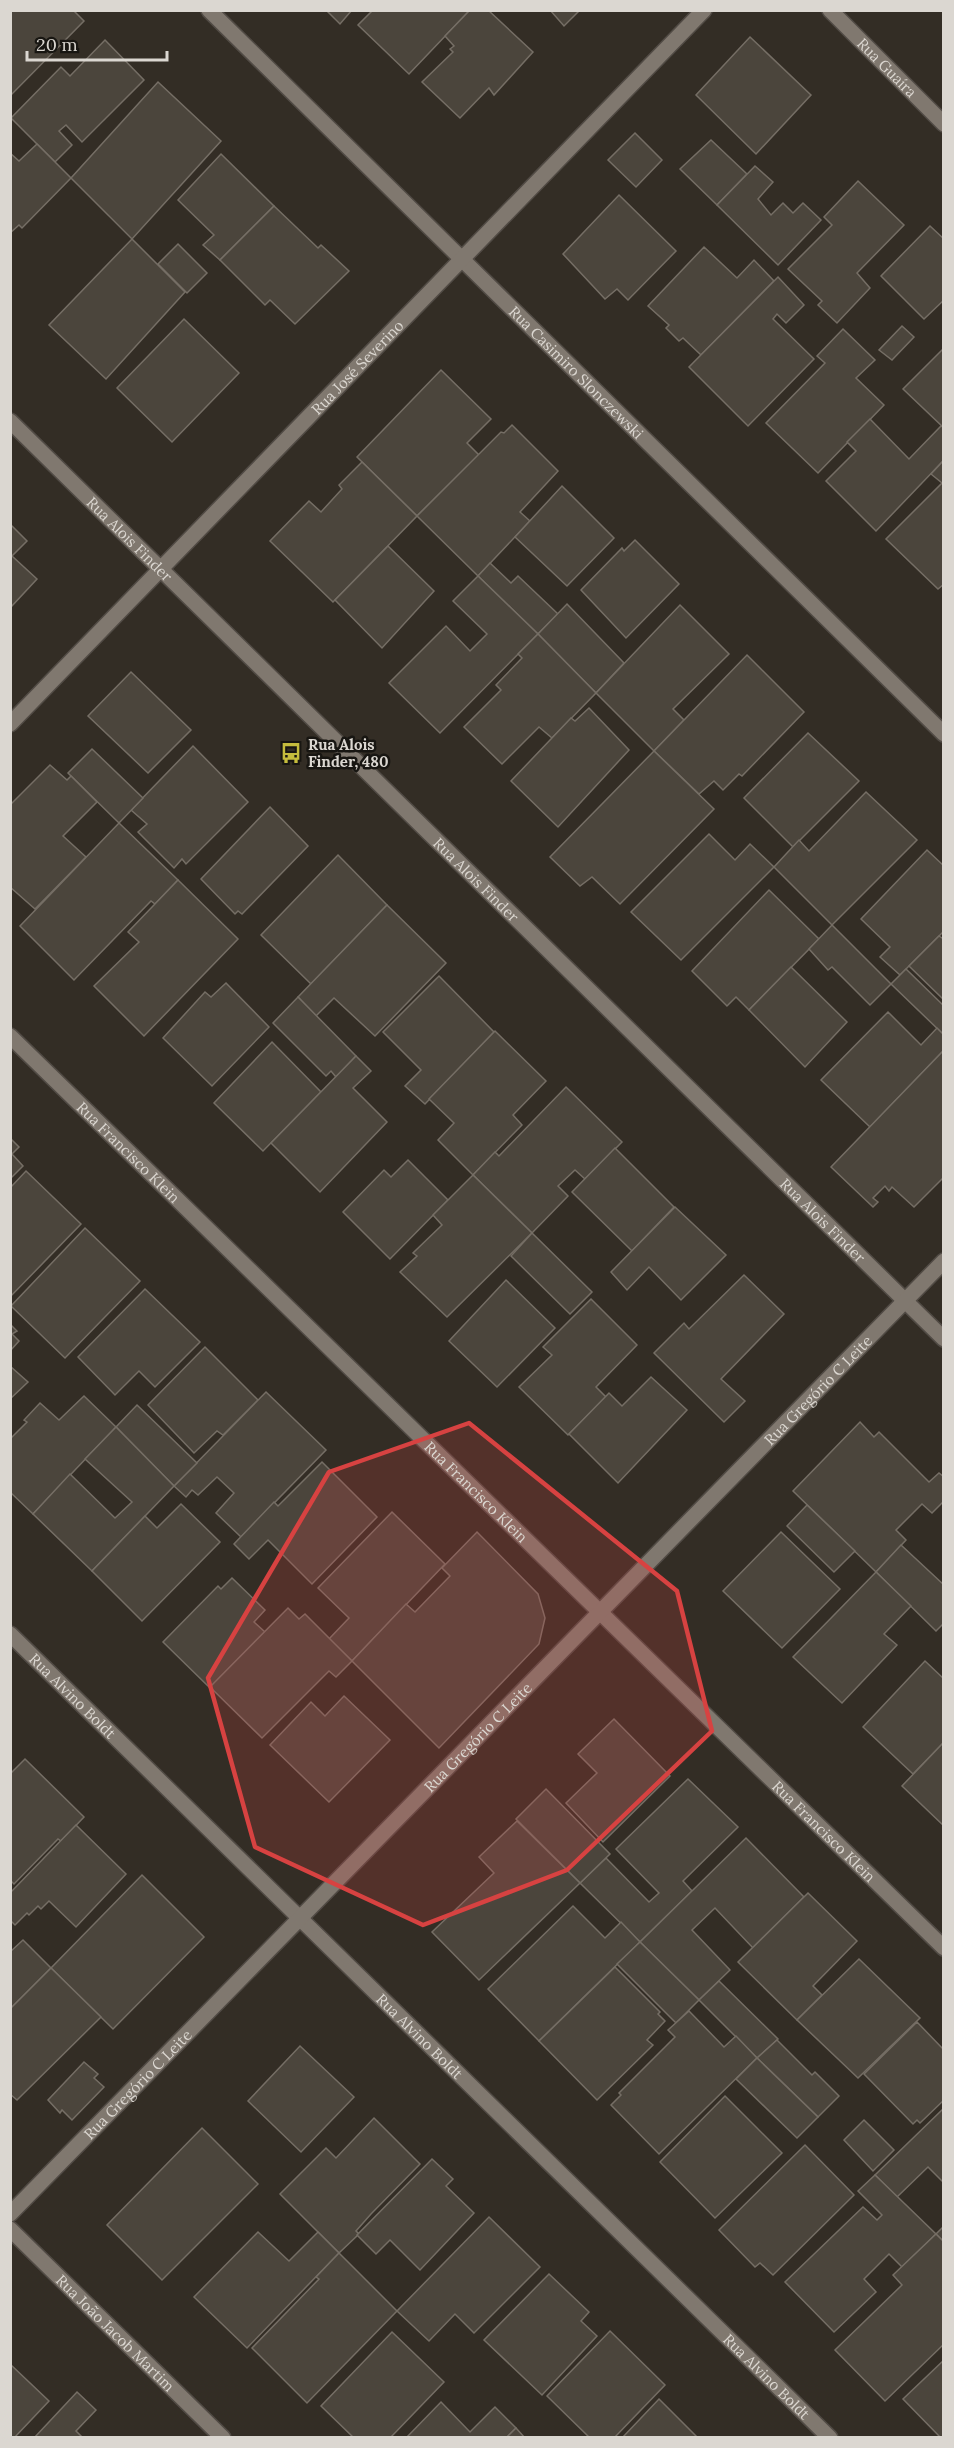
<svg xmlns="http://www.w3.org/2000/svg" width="954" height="2448" font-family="Lora,serif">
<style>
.building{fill:#4b453c;stroke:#756e65;stroke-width:1.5}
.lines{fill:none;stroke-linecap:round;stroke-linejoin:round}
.minor-casing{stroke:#514b45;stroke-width:18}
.minor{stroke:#80786f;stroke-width:15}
.marked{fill:#d74241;fill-opacity:0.2;stroke:#d74241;stroke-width:4.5;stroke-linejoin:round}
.labels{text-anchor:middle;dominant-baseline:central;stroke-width:5;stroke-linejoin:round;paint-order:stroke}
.street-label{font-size:15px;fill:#dbd7d1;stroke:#181612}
.poi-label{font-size:15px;font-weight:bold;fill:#dbd7d1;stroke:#181612;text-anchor:start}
</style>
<rect width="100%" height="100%" fill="#332d25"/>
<g class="building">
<path d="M 10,10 L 73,10 L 84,21 L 12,94 L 10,92 Z"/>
<path d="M 326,10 L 352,10 L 340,24 Z"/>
<path d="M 373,10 L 470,10 L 409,74 L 358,25 Z"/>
<path d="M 470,10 L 488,10 L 533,52 L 494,95 L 489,88 L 460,118 L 422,82 L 453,52 L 450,49 L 454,46 L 445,36 Z"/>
<path d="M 550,10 L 580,10 L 564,26 Z"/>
<path d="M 750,37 L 811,95 L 756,154 L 696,95 Z"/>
<path d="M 105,40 L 144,80 L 82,142 L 66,125 L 59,131 L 72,145 L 55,162 L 11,118 L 61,67 L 70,76 Z"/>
<path d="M 158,82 L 221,141 L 132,239 L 71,178 Z"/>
<path d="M 635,133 L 662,160 L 636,187 L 608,160 Z"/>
<path d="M 711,140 L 747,174 L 717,205 L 680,169 Z"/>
<path d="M 37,144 L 71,178 L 22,228 L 19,225 L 10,233 L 10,153 L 19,161 Z"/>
<path d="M 221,154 L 274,206 L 220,260 L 203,245 L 214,235 L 178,200 Z"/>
<path d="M 755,166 L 773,182 L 758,199 L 771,215 L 783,203 L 793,213 L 803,203 L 821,220 L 778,265 L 717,205 Z"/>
<path d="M 858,181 L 904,225 L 857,273 L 870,288 L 837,323 L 818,305 L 822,301 L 788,269 L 832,225 L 824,217 Z"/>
<path d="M 619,195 L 676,251 L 628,300 L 617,289 L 605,299 L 563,254 Z"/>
<path d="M 274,206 L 318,248 L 321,245 L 349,271 L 295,324 L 270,300 L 265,305 L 220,260 Z"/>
<path d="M 930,226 L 944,239 L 944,300 L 924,319 L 881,276 Z"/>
<path d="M 132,239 L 185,292 L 106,379 L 49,325 Z"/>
<path d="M 178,244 L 207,273 L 187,293 L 158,264 Z"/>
<path d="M 704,247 L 737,278 L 754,260 L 774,281 L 701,355 L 683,338 L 679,341 L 666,328 L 669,325 L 648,306 Z"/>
<path d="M 778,277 L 804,305 L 786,323 L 777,314 L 773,319 L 814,359 L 748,426 L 689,367 Z"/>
<path d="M 184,319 L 239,373 L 172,442 L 117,388 Z"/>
<path d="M 902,326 L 914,337 L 892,360 L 879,350 Z"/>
<path d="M 843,329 L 875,360 L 856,378 L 884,405 L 818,473 L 766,423 L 825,363 L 817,356 Z"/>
<path d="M 944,348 L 944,428 L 903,389 Z"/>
<path d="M 441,370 L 491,419 L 467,443 L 479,455 L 417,516 L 357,457 Z"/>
<path d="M 870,419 L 909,459 L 941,426 L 944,428 L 944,460 L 876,531 L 826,481 L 856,451 L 847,442 Z"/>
<path d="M 512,425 L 558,471 L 520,512 L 530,521 L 478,576 L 417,516 L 501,432 L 504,433 Z"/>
<path d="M 944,460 L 944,584 L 938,589 L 886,539 L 942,483 L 931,474 Z"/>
<path d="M 362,462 L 417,516 L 333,602 L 270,541 L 309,501 L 321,512 L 342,489 L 339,485 Z"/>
<path d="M 562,486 L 614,538 L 567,586 L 515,537 Z"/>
<path d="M 10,524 L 27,541 L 12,556 L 37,579 L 10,608 Z"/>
<path d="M 635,540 L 679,584 L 626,638 L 581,590 L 622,548 L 624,551 Z"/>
<path d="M 388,546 L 434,591 L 382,648 L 335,600 Z"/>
<path d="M 490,563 L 511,583 L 518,576 L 558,614 L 538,634 L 478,576 Z"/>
<path d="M 478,576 L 538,634 L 440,733 L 389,683 L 446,626 L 470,651 L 487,634 L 453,601 Z"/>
<path d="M 567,604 L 624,663 L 596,693 L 538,634 Z"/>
<path d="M 680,605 L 729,654 L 673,709 L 684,720 L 654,751 L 596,693 Z"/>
<path d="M 538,634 L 596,693 L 552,738 L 539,727 L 502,764 L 464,727 L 501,690 L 496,685 L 522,658 L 518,654 Z"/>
<path d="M 747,655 L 804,712 L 742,776 L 739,774 L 723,790 L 714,781 L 699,794 L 654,751 Z"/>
<path d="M 131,672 L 191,730 L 148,773 L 88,716 Z"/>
<path d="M 589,708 L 629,750 L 558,827 L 511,781 L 571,718 L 575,721 Z"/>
<path d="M 808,733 L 859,781 L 793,847 L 744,798 Z"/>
<path d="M 193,746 L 248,802 L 186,864 L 182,859 L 174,868 L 138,832 L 147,824 L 131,810 Z"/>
<path d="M 92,749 L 143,798 L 119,823 L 68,773 Z"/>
<path d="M 654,751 L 714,809 L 620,904 L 592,877 L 580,886 L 550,857 Z"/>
<path d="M 50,765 L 67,780 L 71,776 L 97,802 L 63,836 L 86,857 L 35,909 L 10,887 L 10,805 Z"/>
<path d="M 866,792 L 917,840 L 832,925 L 774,867 L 799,840 L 809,851 Z"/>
<path d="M 270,807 L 308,846 L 242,914 L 238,911 L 235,914 L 201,879 Z"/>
<path d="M 119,823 L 178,880 L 155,904 L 151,901 L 74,980 L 20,926 Z"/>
<path d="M 709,834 L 735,860 L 750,844 L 774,867 L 681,960 L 631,912 Z"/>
<path d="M 927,850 L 944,866 L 944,931 L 900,975 L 880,957 L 890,947 L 861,919 Z"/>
<path d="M 338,855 L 387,905 L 311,984 L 261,935 Z"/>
<path d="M 178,880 L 238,939 L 144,1036 L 94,986 L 139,942 L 128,932 Z"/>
<path d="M 769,890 L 819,939 L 749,1010 L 736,997 L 727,1006 L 692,971 Z"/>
<path d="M 387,905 L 446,963 L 375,1036 L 334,998 L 316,1016 L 298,997 Z"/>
<path d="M 832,925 L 891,984 L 870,1005 L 832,967 L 828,970 L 809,949 Z"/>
<path d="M 939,936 L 942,938 L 944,937 L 944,1000 L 909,966 Z"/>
<path d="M 791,967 L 847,1022 L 805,1067 L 749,1010 Z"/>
<path d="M 906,969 L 944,1006 L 944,1035 L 891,984 Z"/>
<path d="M 439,976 L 494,1032 L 425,1104 L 405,1086 L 421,1070 L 383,1032 Z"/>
<path d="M 226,983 L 269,1027 L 212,1086 L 163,1038 L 205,992 L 211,997 Z"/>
<path d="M 298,997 L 356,1056 L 336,1077 L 331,1071 L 326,1076 L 273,1023 Z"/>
<path d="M 888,1012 L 921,1045 L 937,1028 L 944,1035 L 944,1050 L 870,1127 L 821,1080 Z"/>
<path d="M 495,1031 L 546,1081 L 513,1115 L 522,1125 L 473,1175 L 438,1140 L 454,1123 L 429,1099 Z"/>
<path d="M 272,1042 L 321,1092 L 263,1151 L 214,1103 Z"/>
<path d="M 944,1050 L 944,1177 L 914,1207 L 892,1187 L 889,1191 L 885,1186 L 873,1198 L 878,1202 L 873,1207 L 831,1167 Z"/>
<path d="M 356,1056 L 371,1071 L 353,1088 L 387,1122 L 320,1192 L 271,1143 Z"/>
<path d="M 566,1087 L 622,1142 L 585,1179 L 575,1170 L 558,1186 L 568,1196 L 532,1233 L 473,1175 L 495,1152 L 499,1156 Z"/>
<path d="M 10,1138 L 19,1147 L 12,1154 L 23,1166 L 10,1179 Z"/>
<path d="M 615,1148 L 674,1207 L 632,1251 L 572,1192 Z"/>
<path d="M 408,1160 L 448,1200 L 390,1259 L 343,1212 L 384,1170 L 391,1177 Z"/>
<path d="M 26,1171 L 81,1224 L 10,1297 L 10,1188 Z"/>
<path d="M 473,1175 L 532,1233 L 447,1317 L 400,1272 L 417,1256 L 413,1253 L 442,1225 L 433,1215 Z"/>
<path d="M 675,1207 L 726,1255 L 681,1300 L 649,1267 L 627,1290 L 611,1272 Z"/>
<path d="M 85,1228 L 140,1281 L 65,1358 L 11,1306 Z"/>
<path d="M 532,1233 L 592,1292 L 570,1314 L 511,1256 Z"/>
<path d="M 744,1275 L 784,1314 L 721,1379 L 745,1401 L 724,1422 L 654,1353 L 684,1323 L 689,1329 Z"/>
<path d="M 506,1280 L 555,1328 L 497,1387 L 449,1341 Z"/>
<path d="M 145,1289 L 200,1342 L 155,1387 L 139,1371 L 115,1395 L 78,1357 Z"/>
<path d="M 591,1299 L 637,1345 L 596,1387 L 606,1397 L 568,1435 L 519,1387 L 552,1355 L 543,1347 Z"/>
<path d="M 10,1324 L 17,1331 L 12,1334 L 19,1341 L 10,1351 Z"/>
<path d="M 205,1347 L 258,1400 L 223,1435 L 217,1431 L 194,1453 L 148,1405 Z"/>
<path d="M 10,1366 L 28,1382 L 10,1399 Z"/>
<path d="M 651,1377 L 687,1410 L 618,1483 L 569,1434 L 609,1393 L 622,1406 Z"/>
<path d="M 266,1392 L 326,1450 L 241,1537 L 216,1513 L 234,1493 L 217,1477 L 198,1495 L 192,1490 L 186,1497 L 174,1486 Z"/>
<path d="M 84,1396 L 116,1427 L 33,1514 L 10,1492 L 10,1439 L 27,1422 L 24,1420 L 40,1403 L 59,1420 Z"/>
<path d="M 137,1405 L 197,1463 L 174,1486 L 116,1427 Z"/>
<path d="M 860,1422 L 874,1437 L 879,1432 L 929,1482 L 939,1473 L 944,1477 L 944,1501 L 932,1513 L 922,1504 L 896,1530 L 906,1540 L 876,1572 L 793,1491 Z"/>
<path d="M 116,1427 L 174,1486 L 92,1571 L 33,1514 L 70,1474 L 115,1518 L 132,1502 L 85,1459 Z"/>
<path d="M 322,1462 L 377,1517 L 312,1584 L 268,1540 L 249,1559 L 234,1544 L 274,1502 L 278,1506 Z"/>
<path d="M 181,1504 L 220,1542 L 142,1621 L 92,1571 L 145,1516 L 157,1528 Z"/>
<path d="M 807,1505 L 855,1551 L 834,1572 L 787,1526 Z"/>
<path d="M 392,1512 L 445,1564 L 352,1661 L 329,1639 L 349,1618 L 318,1588 Z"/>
<path d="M 477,1532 L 538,1594 L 545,1618 L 539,1644 L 439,1748 L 352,1661 L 406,1604 L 415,1612 L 450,1576 L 442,1568 Z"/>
<path d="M 781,1532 L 840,1589 L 782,1648 L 723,1591 Z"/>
<path d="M 901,1545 L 944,1585 L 944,1623 L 936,1631 L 876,1572 Z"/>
<path d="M 876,1572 L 911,1606 L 884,1634 L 897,1645 L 842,1703 L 793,1657 Z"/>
<path d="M 232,1578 L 265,1610 L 254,1622 L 265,1632 L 210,1688 L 163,1642 L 218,1586 L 221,1589 Z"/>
<path d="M 288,1608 L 299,1619 L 305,1614 L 352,1661 L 336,1677 L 329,1671 L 262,1738 L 210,1687 Z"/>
<path d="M 925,1661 L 944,1679 L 944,1742 L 913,1774 L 863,1727 Z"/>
<path d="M 344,1696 L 390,1740 L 329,1802 L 270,1745 L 311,1702 L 325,1716 Z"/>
<path d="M 614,1719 L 670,1776 L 603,1842 L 566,1803 L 597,1773 L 578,1754 Z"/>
<path d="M 944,1742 L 944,1826 L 902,1786 Z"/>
<path d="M 25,1759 L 84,1817 L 61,1841 L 58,1839 L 14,1884 L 10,1880 L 10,1774 Z"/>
<path d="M 688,1779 L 738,1827 L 683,1881 L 692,1891 L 640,1942 L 580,1883 L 606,1858 L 649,1902 L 659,1893 L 616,1849 Z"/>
<path d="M 546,1789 L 610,1854 L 580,1883 L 516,1819 Z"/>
<path d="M 517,1821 L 580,1883 L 479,1980 L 432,1932 L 494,1873 L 479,1857 Z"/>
<path d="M 76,1825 L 126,1874 L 76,1927 L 49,1901 L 41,1909 L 38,1906 L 29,1915 L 27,1913 L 15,1925 L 10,1920 L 10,1893 Z"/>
<path d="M 746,1838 L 804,1897 L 753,1948 L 715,1908 L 692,1930 L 730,1970 L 699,2000 L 640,1942 Z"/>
<path d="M 142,1875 L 204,1937 L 113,2029 L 51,1968 Z"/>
<path d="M 808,1893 L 857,1941 L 813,1986 L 822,1995 L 797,2020 L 738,1962 Z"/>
<path d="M 573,1906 L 605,1938 L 621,1922 L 640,1942 L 539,2041 L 488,1989 Z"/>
<path d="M 23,1940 L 51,1968 L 10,2009 L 10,1952 Z"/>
<path d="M 640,1942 L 699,2000 L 676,2023 L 617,1964 Z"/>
<path d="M 859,1959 L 920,2018 L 858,2078 L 797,2020 Z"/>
<path d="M 615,1967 L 660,2012 L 658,2014 L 665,2021 L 647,2040 L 653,2045 L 597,2100 L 539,2041 Z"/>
<path d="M 51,1968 L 101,2017 L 17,2100 L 10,2094 L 10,2009 Z"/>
<path d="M 719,1981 L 778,2039 L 757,2058 L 699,2000 Z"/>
<path d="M 689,2011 L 724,2047 L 736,2036 L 757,2058 L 659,2154 L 611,2105 L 621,2095 L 619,2093 L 675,2037 L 668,2030 Z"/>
<path d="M 917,2022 L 944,2050 L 944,2100 L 920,2123 L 917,2120 L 913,2124 L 864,2074 Z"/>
<path d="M 777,2040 L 812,2075 L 815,2072 L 839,2096 L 818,2117 L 757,2058 Z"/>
<path d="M 300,2046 L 354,2097 L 301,2152 L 248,2101 Z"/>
<path d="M 757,2058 L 818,2117 L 797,2138 L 736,2079 Z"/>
<path d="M 84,2062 L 98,2074 L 94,2078 L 104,2087 L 72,2120 L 62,2110 L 60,2113 L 48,2100 Z"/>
<path d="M 725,2096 L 782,2153 L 715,2218 L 660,2162 Z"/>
<path d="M 944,2108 L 944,2183 L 928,2167 L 897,2197 L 875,2175 Z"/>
<path d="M 374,2118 L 420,2164 L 371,2214 L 356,2231 L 359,2234 L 339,2253 L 280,2194 L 326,2148 L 336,2158 Z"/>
<path d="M 864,2120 L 894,2150 L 873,2171 L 844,2140 Z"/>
<path d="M 202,2128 L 258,2184 L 162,2280 L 107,2225 Z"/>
<path d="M 805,2145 L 854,2195 L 773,2275 L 760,2263 L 755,2267 L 719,2230 Z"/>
<path d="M 432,2159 L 453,2179 L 446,2186 L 474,2213 L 420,2270 L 390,2240 L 376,2254 L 357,2235 Z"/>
<path d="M 875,2175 L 936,2234 L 902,2267 L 889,2254 L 864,2279 L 876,2292 L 834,2332 L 785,2282 L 863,2207 L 877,2220 L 882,2215 L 858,2191 Z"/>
<path d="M 489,2217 L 540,2267 L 474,2333 L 455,2314 L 429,2341 L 397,2311 Z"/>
<path d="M 944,2226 L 944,2242 L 936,2234 Z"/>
<path d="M 258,2232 L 289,2261 L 318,2232 L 339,2253 L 247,2348 L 194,2297 Z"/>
<path d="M 936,2234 L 944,2242 L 944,2344 L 885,2401 L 835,2350 L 902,2285 L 893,2275 Z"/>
<path d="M 339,2253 L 397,2311 L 307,2403 L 252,2348 L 319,2279 L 316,2277 Z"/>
<path d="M 549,2274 L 589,2312 L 581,2321 L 597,2336 L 542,2395 L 484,2340 Z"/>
<path d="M 610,2331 L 665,2385 L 614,2438 L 590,2438 L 547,2396 Z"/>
<path d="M 392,2332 L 444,2382 L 390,2438 L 354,2438 L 321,2406 Z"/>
<path d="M 944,2360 L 944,2438 L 941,2438 L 903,2399 Z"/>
<path d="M 10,2364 L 49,2401 L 14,2438 L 10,2438 Z"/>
<path d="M 77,2392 L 96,2410 L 76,2431 L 83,2438 L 34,2438 Z"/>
<path d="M 659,2399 L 698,2438 L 622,2438 Z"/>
<path d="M 441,2402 L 470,2432 L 495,2407 L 516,2428 L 506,2438 L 406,2438 Z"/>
<path d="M 516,2428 L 525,2438 L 506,2438 Z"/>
</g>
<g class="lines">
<defs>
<g id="minor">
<path id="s1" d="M 209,10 L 944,734"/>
<path id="s2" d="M 830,10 L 944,124"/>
<path id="s3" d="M 10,421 L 944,1339"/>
<path id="s4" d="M 10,724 L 704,10"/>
<path id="s5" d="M 10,1036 L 944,1948"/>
<path id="s6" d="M 10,1634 L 830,2438"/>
<path id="s7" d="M 10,2214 L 944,1261"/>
<path id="s8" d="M 10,2229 L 223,2438"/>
</g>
</defs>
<use href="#minor" class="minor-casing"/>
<use href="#minor" class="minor"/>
</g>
<path class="marked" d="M 469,1423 L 677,1591 L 712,1731 L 567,1870 L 423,1925 L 255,1847 L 208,1678 L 329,1472 Z"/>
<defs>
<symbol id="bus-bare" viewBox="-9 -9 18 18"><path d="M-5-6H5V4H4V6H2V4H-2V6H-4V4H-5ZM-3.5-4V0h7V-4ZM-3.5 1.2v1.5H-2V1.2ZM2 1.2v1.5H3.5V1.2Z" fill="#c5bc3d" stroke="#181612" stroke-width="2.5" paint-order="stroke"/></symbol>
</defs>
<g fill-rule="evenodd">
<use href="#bus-bare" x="276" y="738" width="30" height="30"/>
</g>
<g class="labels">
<g class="street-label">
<text stroke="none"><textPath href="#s2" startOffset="81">Rua Guaíra</textPath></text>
<text stroke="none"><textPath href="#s4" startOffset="498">Rua José Severino</textPath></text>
<text stroke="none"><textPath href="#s1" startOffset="516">Rua Casimiro Slonczewski</textPath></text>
<text stroke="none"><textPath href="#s3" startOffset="168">Rua Alois Finder</textPath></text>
<text stroke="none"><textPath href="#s3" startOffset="654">Rua Alois Finder</textPath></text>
<text stroke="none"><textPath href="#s5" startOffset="166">Rua Francisco Klein</textPath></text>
<text stroke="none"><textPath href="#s3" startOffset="1140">Rua Alois Finder</textPath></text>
<text stroke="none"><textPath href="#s7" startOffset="1154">Rua Gregório C Leite</textPath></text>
<text stroke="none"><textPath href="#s5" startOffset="652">Rua Francisco Klein</textPath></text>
<text stroke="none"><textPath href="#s6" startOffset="88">Rua Alvino Boldt</textPath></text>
<text stroke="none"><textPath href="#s7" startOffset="668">Rua Gregório C Leite</textPath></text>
<text stroke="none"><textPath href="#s5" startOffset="1138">Rua Francisco Klein</textPath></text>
<text stroke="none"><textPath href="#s6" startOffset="574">Rua Alvino Boldt</textPath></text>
<text stroke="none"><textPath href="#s7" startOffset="182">Rua Gregório C Leite</textPath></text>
<text stroke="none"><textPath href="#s8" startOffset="148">Rua João Jacob Martim</textPath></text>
<text stroke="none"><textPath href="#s6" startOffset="1060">Rua Alvino Boldt</textPath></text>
</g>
<g class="poi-label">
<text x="308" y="744">Rua Alois<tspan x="308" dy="17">Finder, 480</tspan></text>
</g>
</g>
<rect width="954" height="2448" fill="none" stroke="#dbd7d1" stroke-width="24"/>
<path d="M27 51v9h140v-9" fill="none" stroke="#dbd7d1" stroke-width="3"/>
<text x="36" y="51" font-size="18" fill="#dbd7d1" stroke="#181612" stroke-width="4.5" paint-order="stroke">20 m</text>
</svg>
